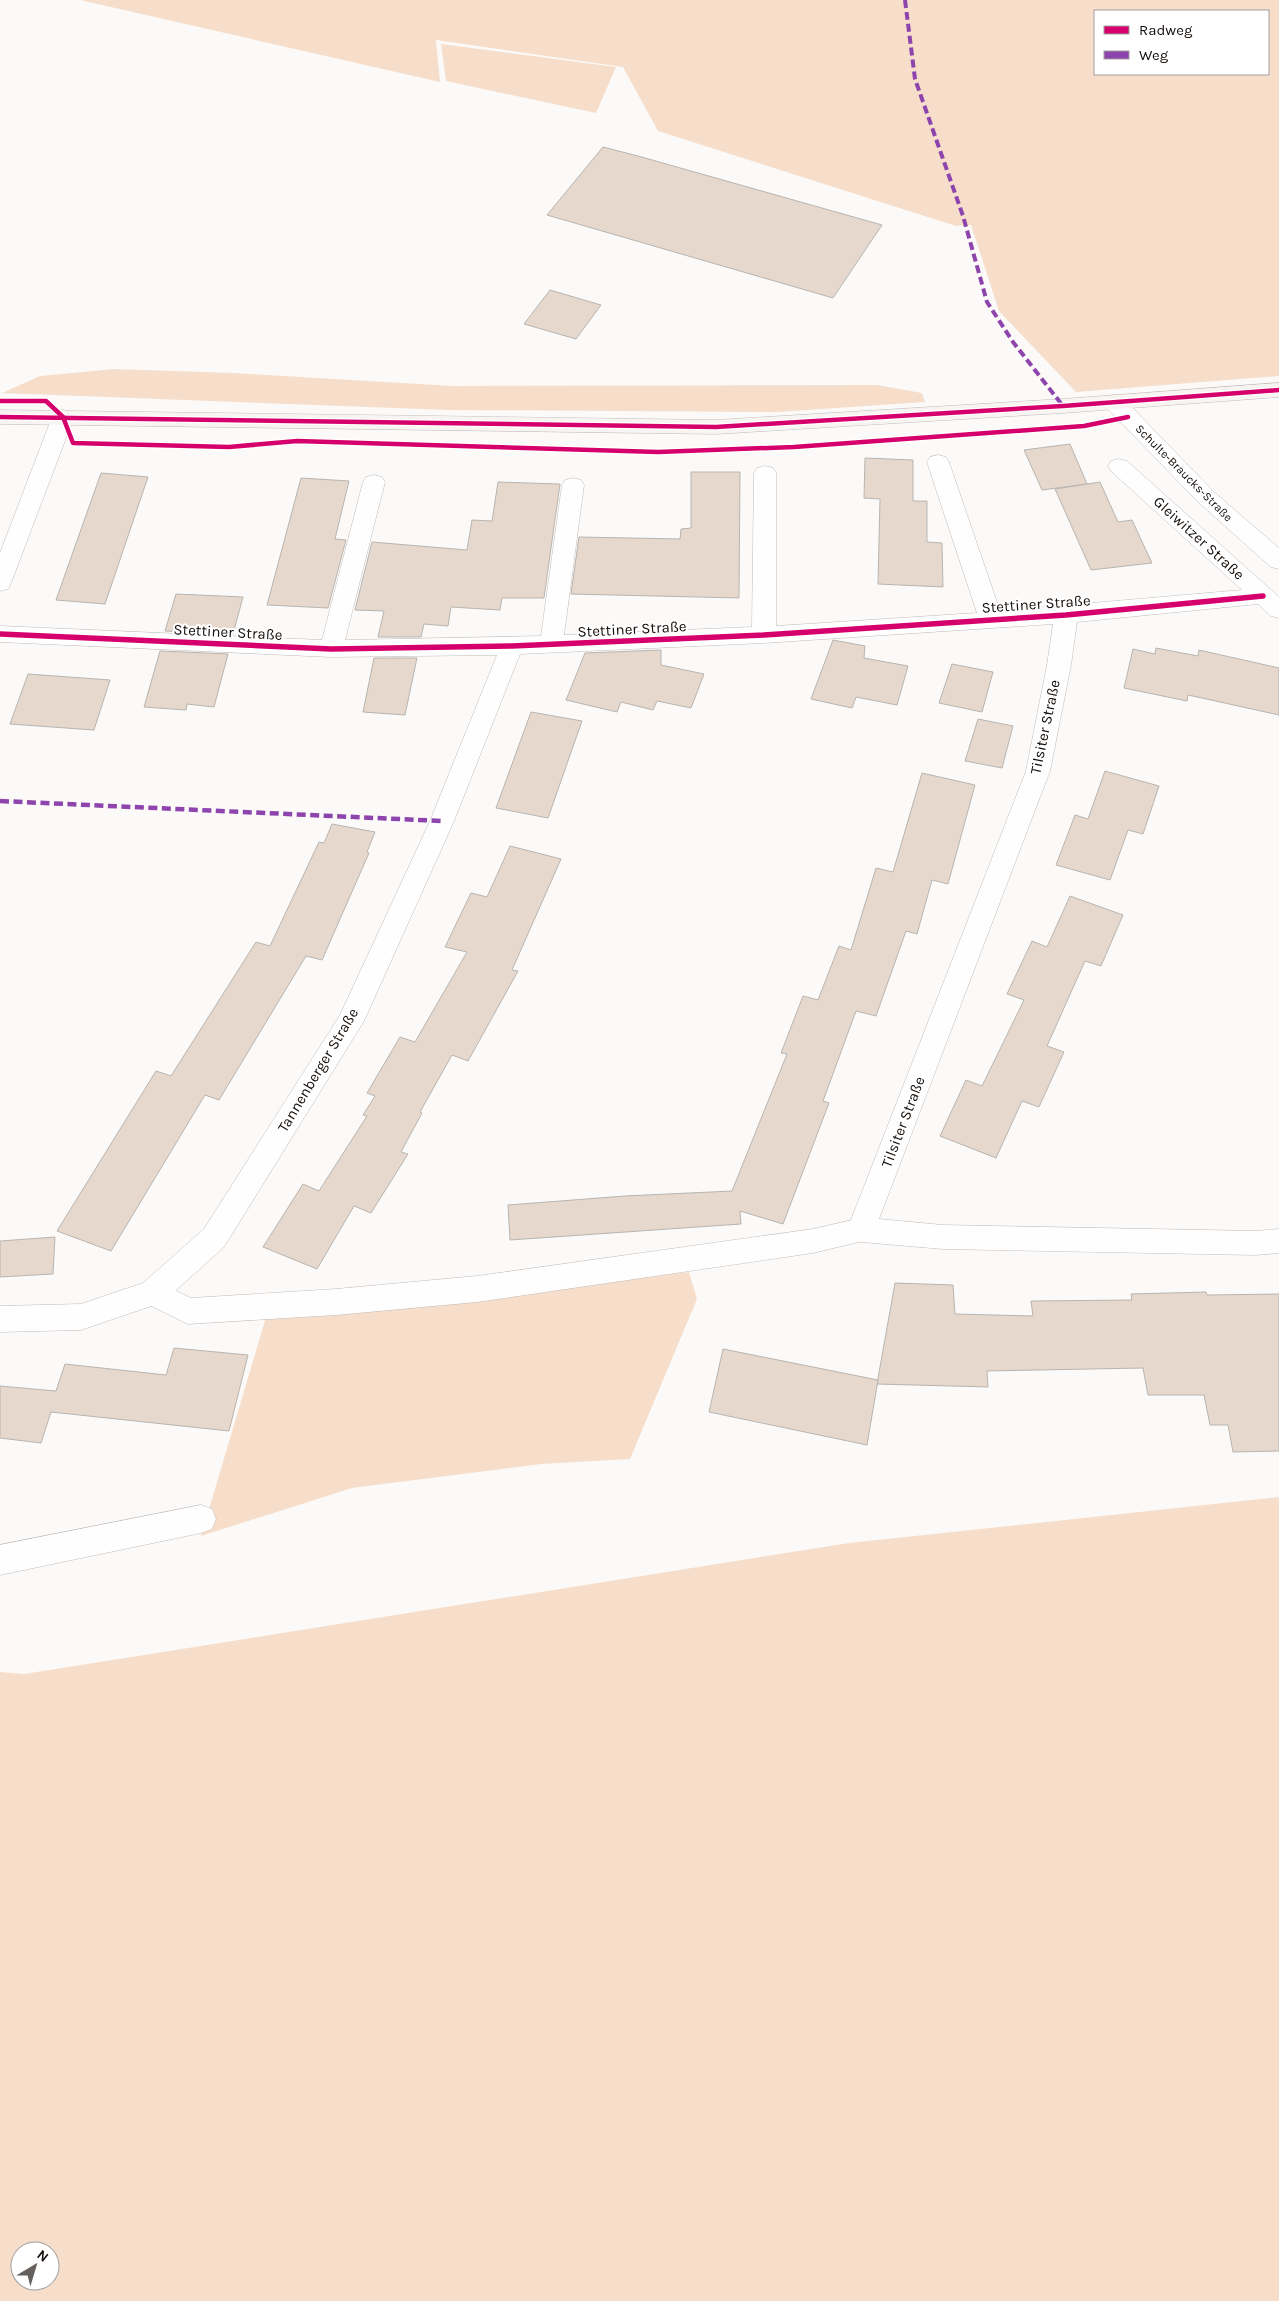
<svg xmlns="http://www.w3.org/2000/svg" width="1279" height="2301" font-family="Karla,sans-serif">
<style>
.green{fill:#f6decb;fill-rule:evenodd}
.building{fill:#e6d8cd;stroke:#b8b4b0}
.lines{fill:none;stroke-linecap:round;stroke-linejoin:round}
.lane-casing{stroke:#bfbbb8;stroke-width:1}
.street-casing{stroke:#bfbbb8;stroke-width:1}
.secondary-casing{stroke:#bfbbb8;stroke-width:1}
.lane{fill:#fffefe;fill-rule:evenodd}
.street{fill:#fffefe;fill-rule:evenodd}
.secondary{fill:#f7f4f2;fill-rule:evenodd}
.quiet-far1{stroke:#8e44ad;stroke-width:4;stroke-dasharray:8 4;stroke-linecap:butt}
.quiet{stroke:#8e44ad;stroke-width:4.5;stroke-dasharray:9 4.5;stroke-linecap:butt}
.cycleway-far1-casing{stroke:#fff;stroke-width:7}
.cycleway-casing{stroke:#fff;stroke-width:9}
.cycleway-far1{stroke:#d6006c;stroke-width:4.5}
.cycleway{stroke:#d6006c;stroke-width:5.5}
.labels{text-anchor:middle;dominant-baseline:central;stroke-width:4;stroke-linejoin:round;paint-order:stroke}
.far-street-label{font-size:12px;fill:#130d09;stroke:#fff}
.street-label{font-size:15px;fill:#130d09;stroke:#fff}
</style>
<rect width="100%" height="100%" fill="#fcfaf8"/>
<g class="green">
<path d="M 80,0 L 1279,0 L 1279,376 L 1076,392 L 999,311 L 971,225 L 956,226 L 658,131 L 623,67 L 436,40 L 440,82 ZM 1095,11 L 1268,11 L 1268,74 L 1095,74 Z"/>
<path d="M 441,44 L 616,67 L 596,113 L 446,81 Z"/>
<path d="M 114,369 L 234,373 L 453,386 L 877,385 L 922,393 L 925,402 L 778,412 L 447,410 L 2,393 L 40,376 Z"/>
<path d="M 689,1272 L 697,1299 L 630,1459 L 541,1464 L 352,1488 L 201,1536 L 266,1317 L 403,1308 Z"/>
<path d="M 1279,1497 L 1279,2301 L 0,2301 L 0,1672 L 24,1674 L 849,1543 ZM 20,2251 L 50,2251 L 50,2281 L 20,2281 Z"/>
</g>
<g class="building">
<path d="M 603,147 L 638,156 L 882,225 L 833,298 L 547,215 Z"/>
<path d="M 550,290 L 601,305 L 576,339 L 524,324 Z"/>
<path d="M 1070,444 L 1087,484 L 1042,490 L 1024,450 Z"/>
<path d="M 865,458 L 913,460 L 913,501 L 927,501 L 927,542 L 942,543 L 943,587 L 878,584 L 880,499 L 864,498 Z"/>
<path d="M 691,472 L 740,472 L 739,598 L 571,594 L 579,537 L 680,539 L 681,529 L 691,528 Z"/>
<path d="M 101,473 L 148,477 L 105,604 L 56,600 Z"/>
<path d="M 301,478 L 349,481 L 335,539 L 346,540 L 328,608 L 267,605 Z"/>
<path d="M 498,482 L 560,484 L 544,598 L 502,598 L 500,610 L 451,607 L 448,626 L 424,624 L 421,637 L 378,637 L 384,611 L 355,610 L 372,542 L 467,550 L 472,520 L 492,521 Z"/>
<path d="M 1100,482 L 1118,522 L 1132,520 L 1152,563 L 1091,570 L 1055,489 Z"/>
<path d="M 176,594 L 243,597 L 233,634 L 165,631 Z"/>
<path d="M 833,640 L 865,646 L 864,658 L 908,666 L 897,705 L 856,697 L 852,708 L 811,699 Z"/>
<path d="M 1156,648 L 1198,656 L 1199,650 L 1279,668 L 1279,715 L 1188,695 L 1187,701 L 1124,688 L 1133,649 L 1155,654 Z"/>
<path d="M 661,650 L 661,665 L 704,674 L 691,708 L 657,701 L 653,710 L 621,702 L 617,712 L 566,700 L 585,653 Z"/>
<path d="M 160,651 L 228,654 L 214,707 L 187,704 L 186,710 L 144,707 Z"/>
<path d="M 374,658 L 417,658 L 405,715 L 363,712 Z"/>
<path d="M 952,664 L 993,672 L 982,712 L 939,703 Z"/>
<path d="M 28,674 L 110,680 L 94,730 L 10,724 Z"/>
<path d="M 531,712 L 582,721 L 548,818 L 496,808 Z"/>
<path d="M 978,719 L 1013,726 L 1002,768 L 965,761 Z"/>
<path d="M 1105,771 L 1159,786 L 1143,834 L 1128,830 L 1110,880 L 1056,865 L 1075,815 L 1088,819 Z"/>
<path d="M 922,773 L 975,785 L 948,884 L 932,880 L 917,934 L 906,931 L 876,1016 L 856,1011 L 823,1101 L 829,1103 L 783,1224 L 740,1211 L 741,1224 L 510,1240 L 508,1205 L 625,1196 L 732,1191 L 787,1054 L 781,1053 L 803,996 L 818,1000 L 839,946 L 851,950 L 876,868 L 893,872 Z"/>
<path d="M 332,824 L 375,832 L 367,852 L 369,853 L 322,960 L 306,956 L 219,1100 L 205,1095 L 111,1251 L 57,1231 L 156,1071 L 171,1076 L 256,942 L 270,946 L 319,842 L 324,843 Z"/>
<path d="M 510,846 L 561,859 L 512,970 L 518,971 L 468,1061 L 452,1055 L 420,1112 L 422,1113 L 401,1152 L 408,1154 L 371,1213 L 354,1206 L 317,1269 L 263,1247 L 303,1184 L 319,1191 L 367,1116 L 363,1115 L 375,1096 L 367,1093 L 400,1037 L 415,1042 L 467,952 L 445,947 L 471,893 L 487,897 Z"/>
<path d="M 1070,896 L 1123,915 L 1101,966 L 1085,961 L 1047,1046 L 1064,1052 L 1039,1107 L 1022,1101 L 996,1158 L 940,1136 L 966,1080 L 982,1086 L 1024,1000 L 1007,994 L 1032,941 L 1047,947 Z"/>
<path d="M 55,1237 L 53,1274 L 0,1277 L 0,1241 Z"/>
<path d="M 895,1283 L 953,1285 L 955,1314 L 1033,1316 L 1031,1301 L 1132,1300 L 1131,1294 L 1206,1292 L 1207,1295 L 1279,1294 L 1279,1451 L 1233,1452 L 1228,1425 L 1210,1425 L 1204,1395 L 1148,1395 L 1143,1368 L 987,1371 L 988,1387 L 877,1384 Z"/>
<path d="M 174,1348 L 248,1355 L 229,1431 L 51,1412 L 41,1443 L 0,1438 L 0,1386 L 56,1391 L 65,1364 L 166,1375 Z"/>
<path d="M 723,1349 L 878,1380 L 867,1445 L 709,1412 Z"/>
</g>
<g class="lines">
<defs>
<g id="lane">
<path d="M 861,1218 L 871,1221 L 875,1230 L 871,1239 L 813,1253 L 477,1302 L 336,1315 L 188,1324 L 143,1302 L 139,1293 L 143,1284 L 153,1280 L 191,1298 L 336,1289 L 477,1276 L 813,1229 Z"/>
<path d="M 201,1505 L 212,1509 L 216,1519 L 212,1529 L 201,1533 L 0,1575 L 0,1545 Z"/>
</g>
<g id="street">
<path d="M 1114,395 L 1122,397 L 1214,492 L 1279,548 L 1279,569 L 1271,567 L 1198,502 L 1106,407 L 1103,402 L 1106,397 Z"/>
<path d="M 63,410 L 71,412 L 74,417 L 11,583 L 8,589 L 0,591 L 0,553 L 52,417 L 55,412 Z"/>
<path d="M 938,455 L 946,457 L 949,462 L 1000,611 L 1242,590 L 1111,471 L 1108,466 L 1111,461 L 1119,459 L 1127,461 L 1279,597 L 1279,618 L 1271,616 L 1258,604 L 1077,622 L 1071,665 L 1050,771 L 879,1219 L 943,1225 L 1256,1231 L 1279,1229 L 1279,1253 L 1256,1255 L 943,1249 L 861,1242 L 851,1239 L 847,1230 L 1026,771 L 1047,665 L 1053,624 L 764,643 L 520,654 L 454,821 L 364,1021 L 224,1247 L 163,1302 L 81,1330 L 0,1332 L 0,1306 L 81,1304 L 143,1283 L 204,1229 L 340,1015 L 430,821 L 497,655 L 331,657 L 0,642 L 0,626 L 322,640 L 363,482 L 366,477 L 374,475 L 382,477 L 385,482 L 345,640 L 541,636 L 562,485 L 565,480 L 573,478 L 581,480 L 584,485 L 564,635 L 752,627 L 754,473 L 757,468 L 765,466 L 773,468 L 776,473 L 776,626 L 977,613 L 927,462 L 930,457 Z"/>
</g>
<path id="secondary" d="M 1279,383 L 1279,397 L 1063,413 L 716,434 L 0,424 L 0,410 L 716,420 L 1063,399 Z"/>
</defs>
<use href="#lane" class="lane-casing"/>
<use href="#street" class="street-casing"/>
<use href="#secondary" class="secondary-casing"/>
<use href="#lane" class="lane"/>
<use href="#street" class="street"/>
<use href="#secondary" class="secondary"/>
<path class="quiet-far1" d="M 905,0 L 915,79 L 963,216 L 987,302 L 1013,342 L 1063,406"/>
<path class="quiet" d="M 0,801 L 442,821"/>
<defs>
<g id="cycleway-far1">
<path d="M 0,401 L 46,401 L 63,417 L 73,443 L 229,447 L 297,441 L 658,452 L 794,447 L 1084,426 L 1128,417"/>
<path d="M 0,417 L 716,427 L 1063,406 L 1279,390"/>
</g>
<path id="cycleway" d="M 0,634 L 331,649 L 512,646 L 764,635 L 1066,615 L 1263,596"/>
</defs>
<use href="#cycleway-far1" class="cycleway-far1-casing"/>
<use href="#cycleway" class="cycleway-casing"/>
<use href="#cycleway-far1" class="cycleway-far1"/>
<use href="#cycleway" class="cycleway"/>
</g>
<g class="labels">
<g class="far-street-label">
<text transform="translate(1184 473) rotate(45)">Schulte-Braucks-Straße</text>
</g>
<g class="street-label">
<text transform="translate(1199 538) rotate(42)">Gleiwitzer Straße</text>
<text transform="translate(1036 604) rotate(-4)">Stettiner Straße</text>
<text transform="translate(632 629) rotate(-3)">Stettiner Straße</text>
<text transform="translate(228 632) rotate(3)">Stettiner Straße</text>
<text transform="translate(1045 727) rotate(-78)">Tilsiter Straße</text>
<text transform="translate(318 1070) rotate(-59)">Tannenberger Straße</text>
<text transform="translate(903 1122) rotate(-69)">Tilsiter Straße</text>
</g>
</g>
<rect x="1094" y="10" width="175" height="65" fill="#ffffff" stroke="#a19e9d"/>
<rect x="1104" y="26" width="25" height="8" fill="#d6006c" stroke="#a19e9d"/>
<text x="1139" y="35" font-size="15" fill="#130d09">Radweg</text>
<rect x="1104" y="51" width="25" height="8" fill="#8e44ad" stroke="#a19e9d"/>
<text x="1139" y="60" font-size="15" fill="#130d09">Weg</text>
<g transform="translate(35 2266) rotate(38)"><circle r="24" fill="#ffffff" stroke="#a19e9d"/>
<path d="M0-4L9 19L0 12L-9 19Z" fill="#65605d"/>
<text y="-8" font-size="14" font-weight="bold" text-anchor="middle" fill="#130d09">N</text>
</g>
</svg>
